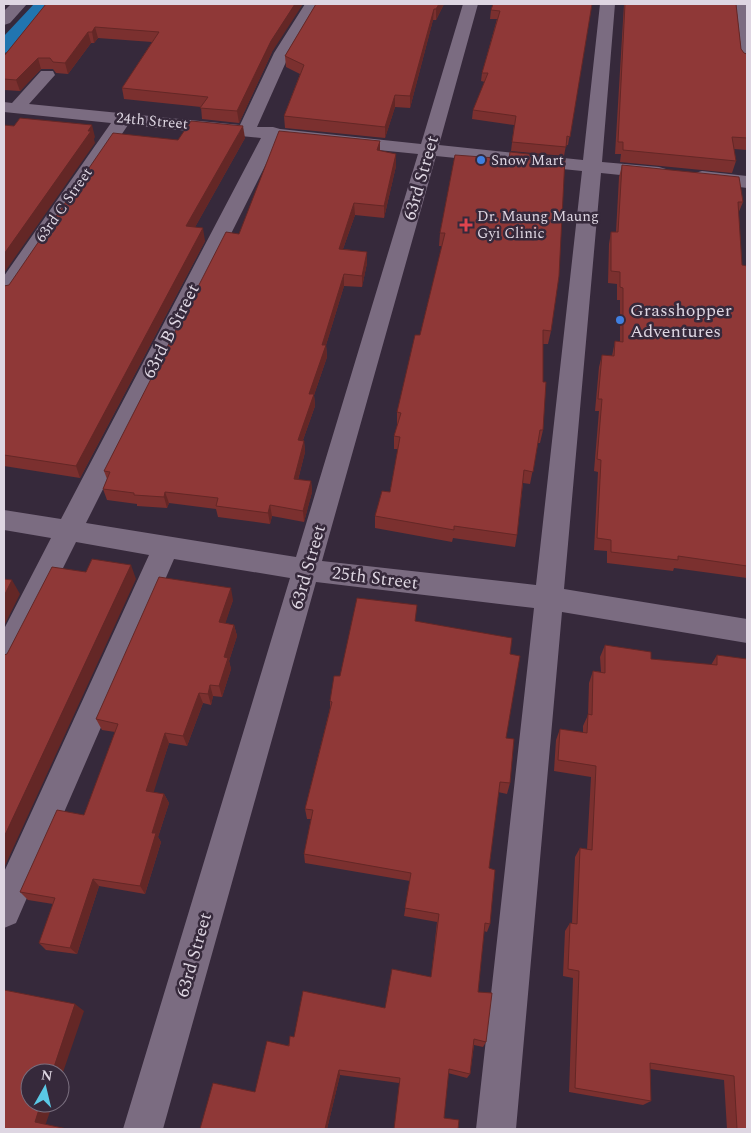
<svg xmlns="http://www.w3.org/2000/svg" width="751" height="1133" font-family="Spectral,serif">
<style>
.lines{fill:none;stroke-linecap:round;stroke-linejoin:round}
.canal{fill:#2175b0;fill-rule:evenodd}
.minor{fill:#7b6c81;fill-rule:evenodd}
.wall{fill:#7b302f}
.shaded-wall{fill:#642726}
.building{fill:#8f3837;stroke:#642726}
.shop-dot{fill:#3f7fe0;stroke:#36293b;stroke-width:2}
.health-dot{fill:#e0444e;stroke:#36293b;stroke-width:2}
.labels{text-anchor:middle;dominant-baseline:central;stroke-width:5;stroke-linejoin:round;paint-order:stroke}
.far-street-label{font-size:15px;fill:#ded6e2;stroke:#36293b}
.far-poi-label{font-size:15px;fill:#ded6e2;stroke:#36293b;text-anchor:start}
.street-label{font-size:18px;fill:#ded6e2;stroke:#36293b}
.poi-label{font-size:18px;fill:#ded6e2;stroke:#36293b;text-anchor:start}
</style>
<rect width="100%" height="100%" fill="#36293b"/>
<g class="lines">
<path class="canal" d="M 34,4 L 53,4 L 11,51 L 4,53 L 4,36 Z"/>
<g class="minor">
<path d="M 11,4 L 27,4 L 10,23 L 4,25 L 4,11 Z"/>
<path d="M 305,4 L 321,4 L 290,53 L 257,127 L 273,127 L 280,129 L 421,144 L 463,4 L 478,4 L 439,145 L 583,160 L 600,4 L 615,4 L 602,162 L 659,167 L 666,169 L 668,173 L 666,177 L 659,179 L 601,173 L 564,589 L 747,619 L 747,643 L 562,612 L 516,1129 L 476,1129 L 534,608 L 316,582 L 163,1129 L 123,1129 L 290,578 L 174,559 L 16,923 L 4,928 L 4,872 L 149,555 L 76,542 L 14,666 L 4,670 L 4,629 L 51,538 L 4,530 L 4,510 L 61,519 L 261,138 L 128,125 L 12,296 L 4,298 L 4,276 L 111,123 L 4,112 L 4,102 L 12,103 L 41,71 L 53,71 L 55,75 L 29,104 L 240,125 L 274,53 ZM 278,140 L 418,154 L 296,557 L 86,523 ZM 436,156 L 582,171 L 536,585 L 322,561 Z"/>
<path d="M 734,4 L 747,4 L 747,65 L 741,63 L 739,60 Z"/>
<path d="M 702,171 L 747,176 L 747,188 L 695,181 L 693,177 L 695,173 Z"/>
</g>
</g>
<g class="wall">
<path d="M 46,4 L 272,52 L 239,123 L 202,119 L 201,107 L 124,99 L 122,88 L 152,42 L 98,38 L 94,43 L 91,43 L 68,74 L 56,73 L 53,69 L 41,69 L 20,91 L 4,90 L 4,56 Z"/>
<path d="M 316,4 L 444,4 L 436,20 L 433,20 L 410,108 L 395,107 L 385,138 L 285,128 L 284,116 L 300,74 L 286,67 L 285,56 Z"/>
<path d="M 592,4 L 568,145 L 566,145 L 564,156 L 511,151 L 514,125 L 472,119 L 473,110 L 485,82 L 481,81 L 482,73 L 497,19 L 490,19 L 491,10 Z"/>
<path d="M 624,4 L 736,4 L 741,49 L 744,53 L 747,54 L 747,150 L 734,149 L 736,161 L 732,173 L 620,162 L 621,154 L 615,154 Z"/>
<path d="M 245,138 L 195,227 L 205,241 L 80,478 L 4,466 L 4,286 L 9,285 L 178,140 Z"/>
<path d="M 380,141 L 380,150 L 396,166 L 384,218 L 355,215 L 343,249 L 367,252 L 367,263 L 362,287 L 344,286 L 326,345 L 327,357 L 314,395 L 315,406 L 303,440 L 304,441 L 305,452 L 298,480 L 311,481 L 312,492 L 304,522 L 272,516 L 270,524 L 218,517 L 216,509 L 169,503 L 167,508 L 137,506 L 137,504 L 107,500 L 103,489 L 107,479 L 104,471 L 239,234 Z"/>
<path d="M 455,155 L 551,331 L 548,344 L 543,344 L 543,430 L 540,443 L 538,443 L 530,484 L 523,483 L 517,535 L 515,547 L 453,538 L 452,542 L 375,528 L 375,516 L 390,492 L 398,449 L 394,449 L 394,436 L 397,426 L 397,412 L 420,335 L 442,246 L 439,246 L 440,233 Z"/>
<path d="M 622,165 L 743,202 L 738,214 L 742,265 L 747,266 L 747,578 L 674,568 L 673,571 L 607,563 L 607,551 L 594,550 L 598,472 L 594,471 L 599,411 L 595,411 L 599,367 L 602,355 L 612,356 L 615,341 L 620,341 L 620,300 L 617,300 L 617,284 L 608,283 L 609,244 L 611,232 L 616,232 L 619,177 Z"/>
<path d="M 233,600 L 225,623 L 234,625 L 237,636 L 229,661 L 231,669 L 222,697 L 213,696 L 211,705 L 203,703 L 187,746 L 169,743 L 153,792 L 164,794 L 169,803 L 158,837 L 161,842 L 145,894 L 99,886 L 77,954 L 46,950 L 39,943 L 53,904 L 28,900 L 20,892 L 84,815 L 115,732 L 102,730 L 96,719 Z"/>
<path d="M 416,622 L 510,654 L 506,738 L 510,783 L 507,794 L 498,792 L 489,868 L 490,924 L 487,932 L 484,931 L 478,992 L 486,1042 L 483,1047 L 474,1045 L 470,1074 L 467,1078 L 448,1073 L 444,1118 L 458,1129 L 399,1083 L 340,1075 L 327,1129 L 200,1129 L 255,1092 L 294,1037 L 385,1008 L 431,977 L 437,922 L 404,916 L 410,881 L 305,863 L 304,854 L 311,819 L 307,819 L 305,809 L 330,708 L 330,701 L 340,676 Z"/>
<path d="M 605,645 L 651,659 L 711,665 L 717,655 L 747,1129 L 727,1129 L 724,1080 L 650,1069 L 651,1101 L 643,1105 L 569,1092 L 573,978 L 563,976 L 565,931 L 570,923 L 572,923 L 575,857 L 580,848 L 587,849 L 591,777 L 554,771 L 556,740 L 560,729 L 583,733 L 583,726 L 588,715 L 589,683 L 593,671 L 601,672 L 600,657 Z"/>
</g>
<g class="shaded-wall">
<path d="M 295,4 L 303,4 L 272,52 L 239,123 L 237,111 L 271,41 Z"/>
<path d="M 439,4 L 444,4 L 436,20 L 436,9 Z"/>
<path d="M 434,9 L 433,20 L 410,108 L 410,96 Z"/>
<path d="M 95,27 L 98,38 L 94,43 L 92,32 Z"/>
<path d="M 88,32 L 91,43 L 68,74 L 65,63 Z"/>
<path d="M 38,58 L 41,69 L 20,91 L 16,80 Z"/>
<path d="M 395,95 L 395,107 L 385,138 L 385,127 Z"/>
<path d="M 92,125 L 95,137 L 94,139 L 95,143 L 4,273 L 4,254 Z"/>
<path d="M 243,126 L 245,138 L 189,238 L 186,226 Z"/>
<path d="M 380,141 L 380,152 L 377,150 Z"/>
<path d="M 396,154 L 396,166 L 384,218 L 384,206 Z"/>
<path d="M 354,203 L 355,215 L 339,260 L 339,249 Z"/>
<path d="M 203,228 L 205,241 L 80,478 L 76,466 Z"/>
<path d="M 367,252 L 367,263 L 362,287 L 362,276 Z"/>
<path d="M 344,274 L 344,286 L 326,345 L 327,357 L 314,395 L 315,406 L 299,451 L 298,440 L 309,394 L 322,345 Z"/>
<path d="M 304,441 L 305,452 L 295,491 L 294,479 Z"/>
<path d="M 311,481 L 312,492 L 304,522 L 303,511 Z"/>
<path d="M 165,492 L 169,503 L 167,508 L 164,497 Z"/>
<path d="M 270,505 L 272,516 L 270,524 L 268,513 Z"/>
<path d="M 131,565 L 136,579 L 4,868 L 4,837 Z"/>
<path d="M 12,580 L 20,594 L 4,626 L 4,596 Z"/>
<path d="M 231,588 L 233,600 L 222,634 L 219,622 Z"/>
<path d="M 234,625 L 237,636 L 229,661 L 231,669 L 222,697 L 219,686 L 224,657 Z"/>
<path d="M 210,685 L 213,696 L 211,705 L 208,694 Z"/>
<path d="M 199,693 L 203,703 L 187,746 L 183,736 Z"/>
<path d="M 165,733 L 169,743 L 151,801 L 146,791 Z"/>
<path d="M 164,794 L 169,803 L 158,837 L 161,842 L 145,894 L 140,886 L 152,833 Z"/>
<path d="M 93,879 L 99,886 L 77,954 L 70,948 Z"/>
<path d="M 75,1004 L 84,1011 L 60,1081 L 60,1073 L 52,1073 Z"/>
<path d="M 339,1070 L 340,1075 L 327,1129 L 325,1129 Z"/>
<path d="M 41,1103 L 53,1103 L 45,1126 L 35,1122 Z"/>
</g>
<g class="building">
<path d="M 46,4 L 295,4 L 271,41 L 237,111 L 200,108 L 208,97 L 122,88 L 159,32 L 95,27 L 92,32 L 88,32 L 65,63 L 53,62 L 50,58 L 38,58 L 16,80 L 4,79 L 4,56 Z"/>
<path d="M 316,4 L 439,4 L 436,9 L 434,9 L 410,96 L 395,95 L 385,127 L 284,116 L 304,65 L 285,56 Z"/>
<path d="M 493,4 L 592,4 L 570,137 L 567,136 L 566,147 L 512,142 L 516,116 L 473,110 L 488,73 L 482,73 L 500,11 L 491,10 Z"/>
<path d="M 625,4 L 736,4 L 741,49 L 744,53 L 747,54 L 747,138 L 732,137 L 736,161 L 623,150 L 623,142 L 618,142 Z"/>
<path d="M 20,118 L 92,125 L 88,131 L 91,131 L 4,254 L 4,125 L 14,126 Z"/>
<path d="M 191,121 L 243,126 L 186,226 L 203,228 L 76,466 L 4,455 L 4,286 L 9,285 L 113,133 L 178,140 Z"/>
<path d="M 279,131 L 380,141 L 377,150 L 396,154 L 384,206 L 354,203 L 339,249 L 367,252 L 362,276 L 344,274 L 322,345 L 326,345 L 309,394 L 314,394 L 298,440 L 304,441 L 294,479 L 311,481 L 303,511 L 270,505 L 268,513 L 216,506 L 218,498 L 165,492 L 164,497 L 134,495 L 134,493 L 103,489 L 110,472 L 104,471 L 226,232 L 239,234 Z"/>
<path d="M 510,152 L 565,158 L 559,276 L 551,331 L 543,330 L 543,382 L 546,382 L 543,430 L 540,430 L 533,472 L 524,470 L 517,535 L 454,526 L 454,530 L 375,516 L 382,491 L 390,492 L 400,437 L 394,436 L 401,413 L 397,412 L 415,335 L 420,335 L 445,233 L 440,233 L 455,155 L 509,159 Z"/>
<path d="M 622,165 L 739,177 L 743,202 L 738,202 L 742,265 L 747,266 L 747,566 L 678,556 L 678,560 L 611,552 L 611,540 L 597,538 L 601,460 L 597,459 L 602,399 L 598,399 L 602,355 L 614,356 L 615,341 L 623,342 L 623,288 L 620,287 L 620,272 L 611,271 L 611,232 L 618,232 Z"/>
<path d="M 92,559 L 131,565 L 4,837 L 4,655 L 7,654 L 52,567 L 86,572 Z"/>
<path d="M 159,577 L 231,588 L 219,622 L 234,625 L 224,657 L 228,658 L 219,686 L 210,685 L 208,694 L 199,693 L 183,736 L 165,733 L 146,791 L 164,794 L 152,833 L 156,833 L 140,886 L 93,879 L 70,948 L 39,943 L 55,898 L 20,892 L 57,810 L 84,815 L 118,724 L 96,719 Z"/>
<path d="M 4,579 L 12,580 L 4,596 Z"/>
<path d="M 357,598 L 417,605 L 415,621 L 512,638 L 510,654 L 520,656 L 506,738 L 514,739 L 510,783 L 500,782 L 489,868 L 495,870 L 490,924 L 485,923 L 478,992 L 492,993 L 486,1042 L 474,1039 L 470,1074 L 449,1069 L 444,1118 L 459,1120 L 458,1129 L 394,1129 L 400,1078 L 339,1070 L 325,1129 L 200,1129 L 213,1083 L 255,1092 L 267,1041 L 289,1046 L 290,1036 L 294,1037 L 303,991 L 385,1008 L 392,969 L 431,977 L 439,914 L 405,908 L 411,873 L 304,854 L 313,810 L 305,809 L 332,702 L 330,701 L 334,676 L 340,676 Z"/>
<path d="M 605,645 L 651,652 L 651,659 L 717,665 L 717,655 L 747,659 L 747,1129 L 737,1129 L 734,1076 L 650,1063 L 651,1101 L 575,1088 L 579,971 L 568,969 L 570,923 L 577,924 L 580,848 L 592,850 L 596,766 L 558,760 L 560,729 L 587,733 L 588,714 L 592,715 L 593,671 L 605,673 Z"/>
<path d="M 4,990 L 75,1004 L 52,1073 L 30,1073 L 30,1103 L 41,1103 L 35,1122 L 67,1129 L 4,1129 Z"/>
</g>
<g class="shop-dot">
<circle cx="481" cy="160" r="5"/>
<circle cx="620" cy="320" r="5"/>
</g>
<path class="health-dot" d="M463.5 217.5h5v5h5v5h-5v5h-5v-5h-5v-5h5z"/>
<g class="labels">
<g class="far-street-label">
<text transform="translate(152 121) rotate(5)">24th Street</text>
<text transform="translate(64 205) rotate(-55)">63rd C Street</text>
</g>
<g class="far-poi-label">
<text x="491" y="160">Snow Mart</text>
<text x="477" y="216">Dr. Maung Maung<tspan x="477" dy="17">Gyi Clinic</tspan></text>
</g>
<g class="street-label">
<text transform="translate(421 178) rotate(-74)">63rd Street</text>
<text transform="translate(171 331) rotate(-63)">63rd B Street</text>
<text transform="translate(308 567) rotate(-74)">63rd Street</text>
<text transform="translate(375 578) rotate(7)">25th Street</text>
<text transform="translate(194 955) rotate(-74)">63rd Street</text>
</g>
<g class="poi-label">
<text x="630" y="310">Grasshopper<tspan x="630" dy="21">Adventures</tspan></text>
</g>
</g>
<rect width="751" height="1133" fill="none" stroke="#ded6e2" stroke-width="10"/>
<g transform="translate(45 1088) rotate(8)"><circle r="24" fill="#36293b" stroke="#796e7e"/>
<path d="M0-4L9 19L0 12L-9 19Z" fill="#5ac8e5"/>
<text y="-8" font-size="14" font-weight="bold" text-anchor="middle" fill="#ded6e2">N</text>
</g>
</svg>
